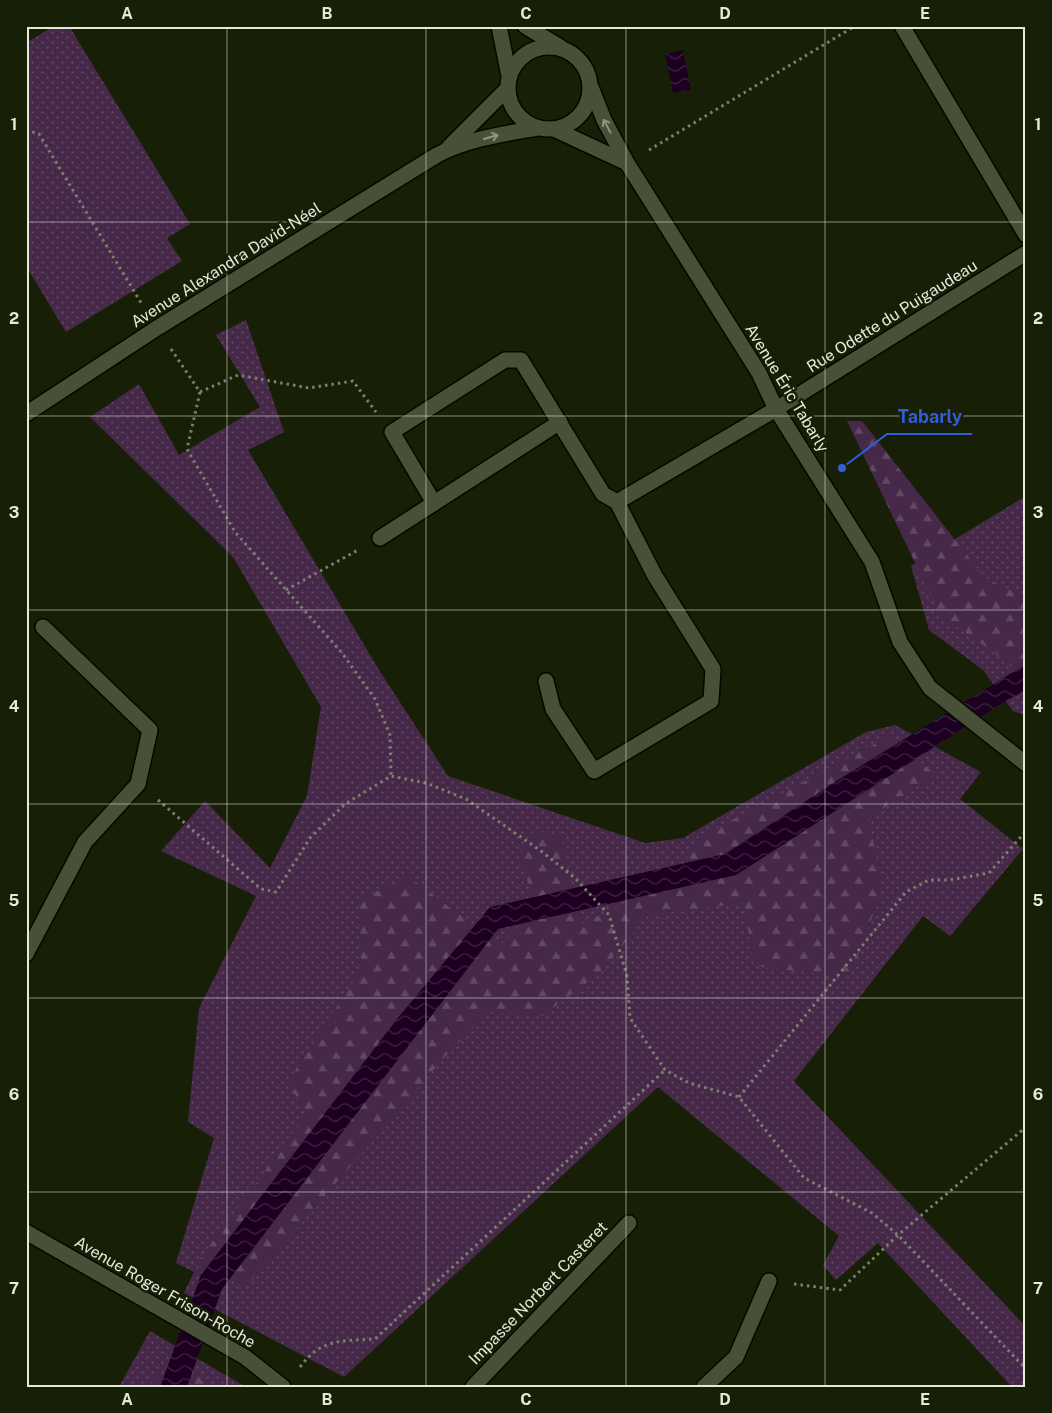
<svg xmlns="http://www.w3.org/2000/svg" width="1052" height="1413" font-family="'Public Sans',sans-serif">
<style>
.grass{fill:url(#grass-dots)}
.forest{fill:url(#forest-firs)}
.water{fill:url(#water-waves)}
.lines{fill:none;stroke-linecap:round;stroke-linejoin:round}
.street-casing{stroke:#040800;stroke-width:18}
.path{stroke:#7b816d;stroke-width:3;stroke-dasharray:2.5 4;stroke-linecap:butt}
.street{stroke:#485137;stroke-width:15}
.oneway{stroke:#8e9680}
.grid{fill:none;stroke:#e4eada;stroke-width:1;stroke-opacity:0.55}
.labels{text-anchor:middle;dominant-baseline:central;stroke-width:5;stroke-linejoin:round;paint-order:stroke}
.street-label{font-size:16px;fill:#e4eada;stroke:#181f07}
.leader{fill:none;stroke:#315ed8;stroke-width:2}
.callout-dot{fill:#315ed8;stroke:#181f07;stroke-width:2}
.callout-label{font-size:18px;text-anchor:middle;font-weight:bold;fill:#315ed8;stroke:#181f07;stroke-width:5;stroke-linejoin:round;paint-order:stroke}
.neatline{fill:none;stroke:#e4eada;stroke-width:2}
.grid-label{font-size:16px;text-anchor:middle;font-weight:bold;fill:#e4eada}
</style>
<defs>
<pattern id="grass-dots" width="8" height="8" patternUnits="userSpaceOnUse" patternTransform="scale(1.25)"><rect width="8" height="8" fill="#462949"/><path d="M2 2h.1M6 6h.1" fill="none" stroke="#614863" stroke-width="1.8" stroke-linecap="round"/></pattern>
<pattern id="forest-firs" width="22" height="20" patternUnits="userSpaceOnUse" patternTransform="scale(1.25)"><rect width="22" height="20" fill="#462949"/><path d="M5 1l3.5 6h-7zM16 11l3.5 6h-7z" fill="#614863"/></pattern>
<pattern id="water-waves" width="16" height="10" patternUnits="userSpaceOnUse" patternTransform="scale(1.25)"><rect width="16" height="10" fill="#1d0021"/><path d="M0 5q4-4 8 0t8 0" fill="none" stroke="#3e2541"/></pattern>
</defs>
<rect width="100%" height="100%" fill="#181f07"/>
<g class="grass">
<path d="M 54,26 L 69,26 L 190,224 L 167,238 L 182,261 L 66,332 L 26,266 L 26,43 Z"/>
<path d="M 246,320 L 284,432 L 248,450 L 379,670 L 448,776 L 645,843 L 683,838 L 866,732 L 895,725 L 981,772 L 960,799 L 1023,849 L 950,936 L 923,916 L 794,1081 L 1026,1327 L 1026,1387 L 1012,1387 L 878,1243 L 836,1280 L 823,1265 L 839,1236 L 658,1087 L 344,1377 L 184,1293 L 194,1272 L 176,1263 L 214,1138 L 188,1122 L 199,1008 L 256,896 L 161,851 L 205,801 L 270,868 L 307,796 L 321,707 L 233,557 L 90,417 L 139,384 L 179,455 L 260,407 L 216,335 Z"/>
<path d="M 1026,496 L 1026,715 L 1013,711 L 983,670 L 929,630 L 911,566 Z"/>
<path d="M 150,1331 L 246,1387 L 119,1387 Z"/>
</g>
<g class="forest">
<path d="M 847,421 L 862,421 L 985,578 L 1026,597 L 1026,679 L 995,653 L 940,615 Z"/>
<path d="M 889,736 L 936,775 L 869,817 L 882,890 L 850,977 L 754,966 L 744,903 L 647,915 L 601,972 L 542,1016 L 489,1012 L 449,1052 L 246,1287 L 197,1263 L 308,1113 L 287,1083 L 361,970 L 360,900 L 408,876 L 500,945 L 537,907 L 519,858 L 533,830 L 561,835 L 580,924 L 676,881 L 695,840 Z"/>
<path d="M 155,1374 L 201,1376 L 203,1387 L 151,1387 Z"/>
</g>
<g class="water">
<path d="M 683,50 L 691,90 L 673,93 L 665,54 Z"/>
<path d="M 1026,664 L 1026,691 L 1007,700 L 736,875 L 498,929 L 222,1289 L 187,1387 L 160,1387 L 201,1275 L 397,1019 L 490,907 L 725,854 L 838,780 Z"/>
</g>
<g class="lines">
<defs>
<g id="street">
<path d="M 499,26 L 509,76"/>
<path d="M 525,26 L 560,47"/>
<path d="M 902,26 L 1026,235"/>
<circle cx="549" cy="88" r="41"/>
<path d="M 591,87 L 604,120 L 627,163 L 759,373 L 776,409 L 872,562 L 900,642 L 930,688 L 1026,764"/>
<path d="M 554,129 L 627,163"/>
<path d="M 449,147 L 507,89"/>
<path d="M 26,414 L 157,328 L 437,155 C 467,139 504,134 537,128"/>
<path d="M 434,503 L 392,432 L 505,360 L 521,360 L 603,494 L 617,502 L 776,409 L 1026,253"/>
<path d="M 380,538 L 560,422"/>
<path d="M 546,681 L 553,709 L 594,771 L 711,701 L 713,669 L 655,576 L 617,502"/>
<path d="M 26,954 L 85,842 L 138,784 L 150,730 L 43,627"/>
<path d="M 26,1232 L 245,1357 L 283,1387"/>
<path d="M 473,1387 L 629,1223"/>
<path d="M 704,1387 L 736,1357 L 769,1281"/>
</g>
</defs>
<use href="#street" class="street-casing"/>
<g class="path">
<path d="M 26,130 L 39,134 L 143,306"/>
<path d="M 649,150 L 855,26"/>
<path d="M 171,349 L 200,392 L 187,449 L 235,532 L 342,653 L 375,699 L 390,735 L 391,776"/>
<path d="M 200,392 L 238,375 L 309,388 L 353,381 L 376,412"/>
<path d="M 286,590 L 358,550"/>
<path d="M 158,800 L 261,889 L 276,892 L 310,838 L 345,804 L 391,776 L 426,783 L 466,799 L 541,851 L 575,878 L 609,915 L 627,976 L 630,1018 L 665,1070 L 689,1083 L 739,1097 L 804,1178 L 872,1213 L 898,1235 L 1026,1369"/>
<path d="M 739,1097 L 906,892 L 929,880 L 949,880 L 989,873 L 1026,831"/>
<path d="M 794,1284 L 840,1290 L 898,1235 L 1026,1127"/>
<path d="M 300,1367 C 321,1338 343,1341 375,1339 L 665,1070"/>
</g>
<use href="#street" class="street"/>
</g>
<defs><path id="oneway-shaft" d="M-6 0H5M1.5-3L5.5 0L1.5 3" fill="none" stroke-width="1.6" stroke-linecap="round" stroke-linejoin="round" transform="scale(1.25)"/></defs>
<g class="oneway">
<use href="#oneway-shaft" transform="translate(607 126) rotate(-118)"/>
<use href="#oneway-shaft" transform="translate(491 137) rotate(-16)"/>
</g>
<path class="grid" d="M 227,26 L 227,1387M 426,26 L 426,1387M 626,26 L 626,1387M 825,26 L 825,1387M 26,222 L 1026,222M 26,416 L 1026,416M 26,610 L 1026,610M 26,804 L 1026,804M 26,998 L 1026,998M 26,1192 L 1026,1192"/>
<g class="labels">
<g class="street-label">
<text transform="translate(226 265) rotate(-32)">Avenue Alexandra David-Néel</text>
<text transform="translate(892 316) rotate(-32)">Rue Odette du Puigaudeau</text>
<text transform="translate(787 388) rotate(59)">Avenue Éric Tabarly</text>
<text transform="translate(165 1292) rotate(30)">Avenue Roger Frison-Roche</text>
<text transform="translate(538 1293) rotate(-46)">Impasse Norbert Casteret</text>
</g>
</g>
<path class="leader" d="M842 468L887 434H972"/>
<circle class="callout-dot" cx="842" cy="468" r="5"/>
<g class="callout-label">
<text x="930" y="423">Tabarly</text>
</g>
<rect width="1052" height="1413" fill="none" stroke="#181f07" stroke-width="55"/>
<rect x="28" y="28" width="996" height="1358" class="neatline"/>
<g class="grid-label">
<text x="127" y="19">A</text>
<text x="327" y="19">B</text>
<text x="526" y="19">C</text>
<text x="725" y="19">D</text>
<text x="925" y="19">E</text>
<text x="14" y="130">1</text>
<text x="1038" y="130">1</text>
<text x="14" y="324">2</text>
<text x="1038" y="324">2</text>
<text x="14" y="518">3</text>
<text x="1038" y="518">3</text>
<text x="14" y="712">4</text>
<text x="1038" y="712">4</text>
<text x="14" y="906">5</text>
<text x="1038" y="906">5</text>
<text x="14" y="1100">6</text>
<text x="1038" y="1100">6</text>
<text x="14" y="1294">7</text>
<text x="1038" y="1294">7</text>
<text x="127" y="1405">A</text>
<text x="327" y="1405">B</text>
<text x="526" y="1405">C</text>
<text x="725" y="1405">D</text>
<text x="925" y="1405">E</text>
</g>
</svg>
